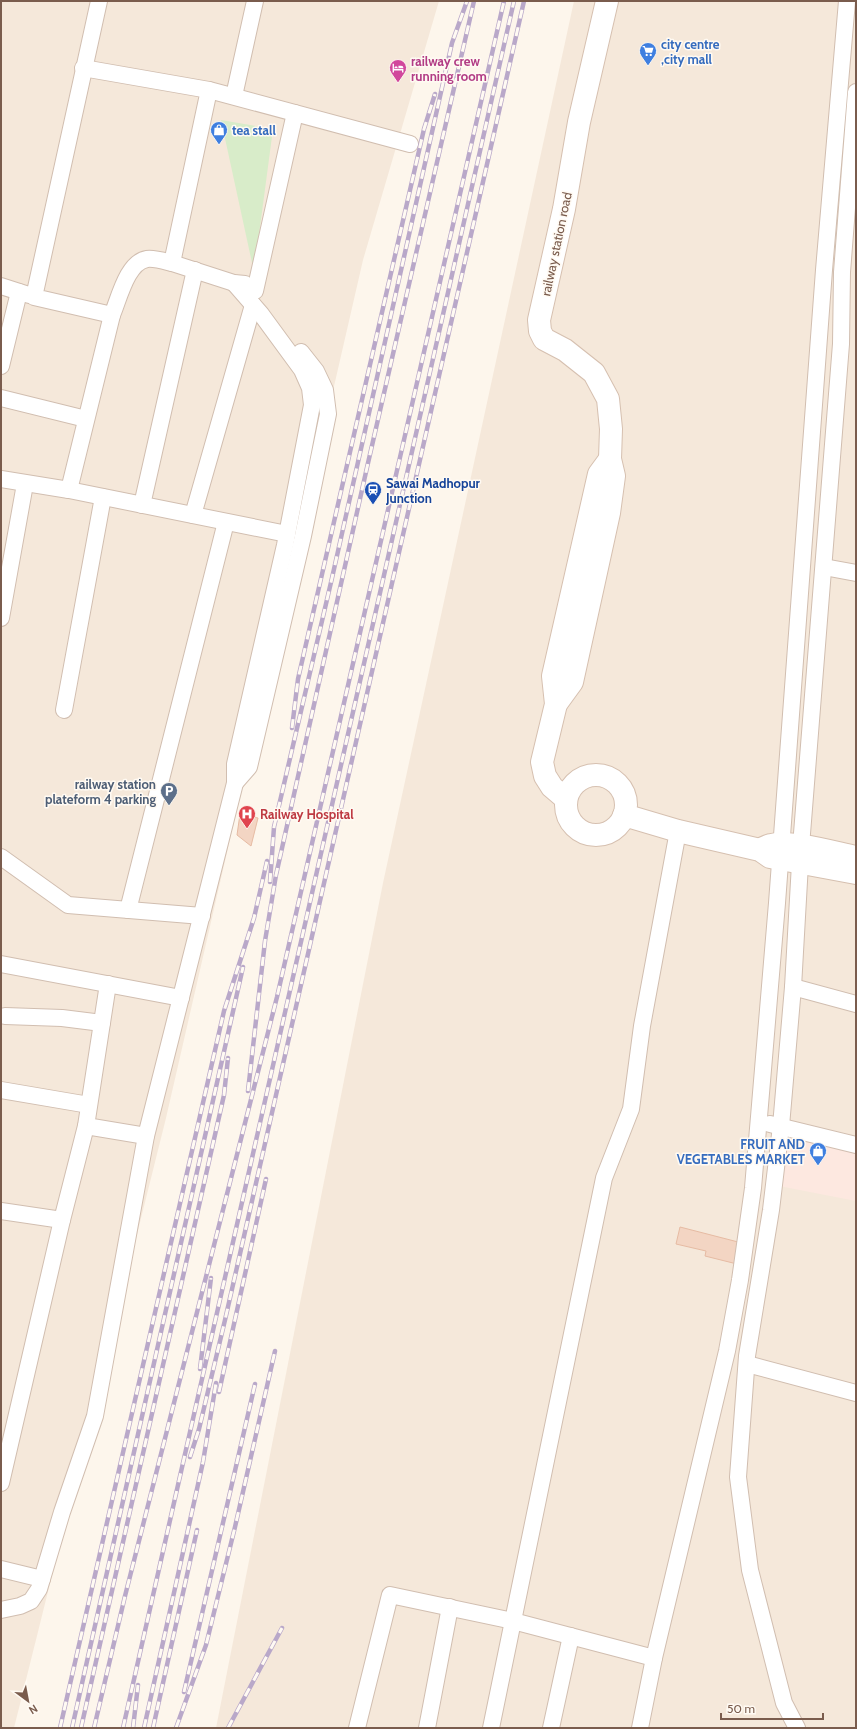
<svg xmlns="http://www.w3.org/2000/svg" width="857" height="1729" font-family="Cabin,sans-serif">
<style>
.residential{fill:#f5e8da}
.commercial{fill:#fde8e0}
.green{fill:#d8ecc9}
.building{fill:#f3d5c3;stroke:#e6bba3}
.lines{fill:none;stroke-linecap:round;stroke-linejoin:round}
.street-casing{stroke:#d1beb0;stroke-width:18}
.secondary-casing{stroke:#d6c0b0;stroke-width:24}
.street{stroke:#fff;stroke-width:16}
.secondary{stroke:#fff;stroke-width:22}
.rail-casing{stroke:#b9a8c9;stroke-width:4.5}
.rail{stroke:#fffaf3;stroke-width:3;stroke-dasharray:9;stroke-linecap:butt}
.labels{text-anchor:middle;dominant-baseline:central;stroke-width:3;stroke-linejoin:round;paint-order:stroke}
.shop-label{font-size:13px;font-weight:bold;fill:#366cbe;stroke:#fffaf3;text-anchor:start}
.hotel-label{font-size:13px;font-weight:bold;fill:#b23c85;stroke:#fffaf3;text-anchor:start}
.street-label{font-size:13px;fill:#7a5c4d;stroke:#fffaf3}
.transit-label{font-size:13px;font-weight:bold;fill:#164399;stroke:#fffaf3;text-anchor:start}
.service-label{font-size:13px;font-weight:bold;fill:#4e5e75;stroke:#fffaf3;text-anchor:end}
.health-label{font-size:13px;font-weight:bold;fill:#be3a42;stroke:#fffaf3;text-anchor:start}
</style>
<rect width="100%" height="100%" fill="#fdf6ec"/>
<g class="residential">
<path d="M 1,1 L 439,1 L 363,260 L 166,1118 L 14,1728 L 1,1728 Z"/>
<path d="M 574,1 L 856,1 L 856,1728 L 216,1728 L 383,883 Z"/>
</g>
<path class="commercial" d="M 793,1129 L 856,1147 L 856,1201 L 774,1185 Z"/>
<path class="green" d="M 221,120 L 273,129 L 254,272 Z"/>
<g class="building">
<path d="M 240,814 L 258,818 L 251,846 L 237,835 Z"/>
<path d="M 680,1227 L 742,1243 L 737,1264 L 705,1256 L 706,1251 L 676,1244 Z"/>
</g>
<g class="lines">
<defs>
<g id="street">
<path d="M 99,1 L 34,297 L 112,315 C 119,299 127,262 147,259 C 154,258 164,261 172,263"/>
<path d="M 83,68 L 209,90 L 410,144"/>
<path d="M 209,90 L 172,263 L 234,283 L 245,284"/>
<path d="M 234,96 L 255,1"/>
<path d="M 1,286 L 29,295"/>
<path d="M 255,291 L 295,113"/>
<path d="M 1,366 L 19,292"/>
<path d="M 1,398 L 86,419"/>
<path d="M 1,479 L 69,490 L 287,534"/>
<path d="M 69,490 L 112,315"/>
<path d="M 142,505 L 195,270"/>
<path d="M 193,515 L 253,305"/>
<path d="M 824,567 L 856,573"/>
<path d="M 1,618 L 25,484"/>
<path d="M 64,710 L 103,497"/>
<path d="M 235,783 L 249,767 L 303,536 L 328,414 L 325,390 L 316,371 L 301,352"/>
<path d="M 1,857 L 68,905 L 202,916"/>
<path d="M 128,910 L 226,522"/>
<path d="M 1,964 L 181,998"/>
<path d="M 793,987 L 856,1004"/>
<path d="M 5,1016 L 62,1018 L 102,1023"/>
<path d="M 1,1090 L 89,1105"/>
<path d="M 770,1124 L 856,1145"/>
<path d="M 86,1126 L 108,984"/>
<path d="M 1,1211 L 62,1220 L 86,1126 L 146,1136"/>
<path d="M 747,1364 L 856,1393"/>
<path d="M 1,1483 L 62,1220"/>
<path d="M 1,1569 L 42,1579"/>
<path d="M 1,1610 L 20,1606 L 31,1601 L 39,1589 L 62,1512 L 95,1416 L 146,1136 L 235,783 L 235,764 L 285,545 L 312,405 L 310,388 L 302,370 L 261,314 L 234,283"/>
<path d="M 357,1728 L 390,1595 L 513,1621 L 654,1658"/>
<path d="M 427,1728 L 450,1607"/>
<path d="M 491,1728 L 604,1178 L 631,1109 L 642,1026 L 678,831"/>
<path d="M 551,1728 L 571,1636"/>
<path d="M 640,1728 L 654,1658 L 727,1351 L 740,1280 L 753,1188 L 777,903 L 824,270 L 847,1"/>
<path d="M 797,1728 L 784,1703 L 750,1570 L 738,1477 L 747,1356 L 771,1210 L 781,1126 L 793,987 L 801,846 L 841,344 L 842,272 L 856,92"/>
</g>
<g id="secondary">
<path d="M 556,704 L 572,682 L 609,513 L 614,476 L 610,459 L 611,429 L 608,399 L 594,373 L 565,350 L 544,339 L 540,331 L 539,320 L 564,209 L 579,122 L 607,1"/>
<circle cx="596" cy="805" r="30"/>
<path d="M 566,799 L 552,787 L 545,776 L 542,762 L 556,704 L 553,676 L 599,474 L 610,459"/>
<path d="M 624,815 L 678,831 L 760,850 L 770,857 L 856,873"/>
<path d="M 760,850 C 763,848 767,846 771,845 C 789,840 836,853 856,857"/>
</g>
</defs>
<use href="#street" class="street-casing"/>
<use href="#secondary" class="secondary-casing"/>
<use href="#street" class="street"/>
<use href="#secondary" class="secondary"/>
<defs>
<g id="rail">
<path d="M 292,728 L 298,679 L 424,129 L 435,94"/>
<path d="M 270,882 L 274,827 L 332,578 L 452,43 L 467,1"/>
<path d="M 248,1091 L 265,941 L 276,875 L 368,463 L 474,1"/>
<path d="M 200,1369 L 211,1278"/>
<path d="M 219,1392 L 266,1179"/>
<path d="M 190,1457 L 199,1429 L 225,1320 L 524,1"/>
<path d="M 184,1692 L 255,1384"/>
<path d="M 60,1728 L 224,1011 L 254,918 L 267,861"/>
<path d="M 72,1728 L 243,967"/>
<path d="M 81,1728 L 224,1095 L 228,1058"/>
<path d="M 94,1728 L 125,1596 L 277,997 L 504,1"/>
<path d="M 123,1728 L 514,1"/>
<path d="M 133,1728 L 138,1685"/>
<path d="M 144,1728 L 203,1462 L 216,1383"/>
<path d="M 153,1728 L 197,1530"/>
<path d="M 176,1728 L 206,1645 L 235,1527 L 275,1351"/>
<path d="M 228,1728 L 282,1628"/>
</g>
</defs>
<use href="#rail" class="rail-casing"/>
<use href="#rail" class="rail"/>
</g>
<defs>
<symbol id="supermarket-pin" viewBox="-11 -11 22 30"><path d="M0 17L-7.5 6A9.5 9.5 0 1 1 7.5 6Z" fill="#3f7fe0" stroke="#fffaf3"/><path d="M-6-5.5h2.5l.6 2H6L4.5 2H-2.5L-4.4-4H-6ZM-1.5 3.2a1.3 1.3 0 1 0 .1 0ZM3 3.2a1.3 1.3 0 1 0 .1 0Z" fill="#fff"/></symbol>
<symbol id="hotel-pin" viewBox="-11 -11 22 30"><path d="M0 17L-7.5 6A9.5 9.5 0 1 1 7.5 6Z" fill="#d1479c" stroke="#fffaf3"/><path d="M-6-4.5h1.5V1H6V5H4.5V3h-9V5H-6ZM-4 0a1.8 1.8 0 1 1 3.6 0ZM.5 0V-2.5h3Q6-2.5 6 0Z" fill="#fff"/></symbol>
<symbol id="shop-pin" viewBox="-11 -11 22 30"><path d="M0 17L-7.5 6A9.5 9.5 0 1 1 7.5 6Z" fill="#3f7fe0" stroke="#fffaf3"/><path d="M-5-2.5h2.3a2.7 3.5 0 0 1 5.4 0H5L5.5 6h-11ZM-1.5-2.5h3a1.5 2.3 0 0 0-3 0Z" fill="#fff"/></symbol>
<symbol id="station-pin" viewBox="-11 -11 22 30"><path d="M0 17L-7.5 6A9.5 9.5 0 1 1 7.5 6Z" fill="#1a4fb4" stroke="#fffaf3"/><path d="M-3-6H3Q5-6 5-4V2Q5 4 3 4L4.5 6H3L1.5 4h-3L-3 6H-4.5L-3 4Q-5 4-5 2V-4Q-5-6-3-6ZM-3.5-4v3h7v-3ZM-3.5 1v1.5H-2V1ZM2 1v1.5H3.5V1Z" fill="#fff"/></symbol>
<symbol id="parking-pin" viewBox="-11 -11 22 30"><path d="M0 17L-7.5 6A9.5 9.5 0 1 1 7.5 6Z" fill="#5c6f8a" stroke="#fffaf3"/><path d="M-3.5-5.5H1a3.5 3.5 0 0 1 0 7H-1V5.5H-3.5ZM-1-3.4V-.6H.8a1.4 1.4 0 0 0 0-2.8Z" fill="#fff"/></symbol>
<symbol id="hospital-pin" viewBox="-11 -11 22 30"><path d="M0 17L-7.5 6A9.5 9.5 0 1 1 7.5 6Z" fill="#e0444e" stroke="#fffaf3"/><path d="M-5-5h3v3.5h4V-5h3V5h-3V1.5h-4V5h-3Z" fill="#fff"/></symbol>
</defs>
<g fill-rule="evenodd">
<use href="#supermarket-pin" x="638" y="41" width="20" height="27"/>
<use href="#hotel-pin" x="388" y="58" width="20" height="27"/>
<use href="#shop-pin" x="209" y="120" width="20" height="27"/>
<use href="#station-pin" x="363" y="480" width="20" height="27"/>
<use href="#parking-pin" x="159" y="781" width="20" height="27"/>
<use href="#hospital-pin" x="237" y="804" width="20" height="27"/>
<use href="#shop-pin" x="808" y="1141" width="20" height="27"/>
</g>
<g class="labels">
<g class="shop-label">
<text x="661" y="44">city centre<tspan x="661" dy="15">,city mall</tspan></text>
<text x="232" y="130">tea stall</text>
<text x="805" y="1144" text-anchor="end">FRUIT AND<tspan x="805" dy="15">VEGETABLES MARKET</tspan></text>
</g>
<g class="hotel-label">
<text x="411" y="61">railway crew<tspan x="411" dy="15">running room</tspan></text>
</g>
<g class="street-label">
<text transform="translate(556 244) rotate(-78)">railway station road</text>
</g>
<g class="transit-label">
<text x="386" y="483">Sawai Madhopur<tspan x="386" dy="15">Junction</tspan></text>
</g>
<g class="service-label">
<text x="156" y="784">railway station<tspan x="156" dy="15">plateform 4 parking</tspan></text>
</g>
<g class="health-label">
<text x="260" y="814">Railway Hospital</text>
</g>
</g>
<rect width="857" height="1729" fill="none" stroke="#7a5c4d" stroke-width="4"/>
<g transform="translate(28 1701) rotate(148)" stroke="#fffaf3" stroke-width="3" paint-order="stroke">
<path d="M0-3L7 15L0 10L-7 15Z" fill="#7a5c4d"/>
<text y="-6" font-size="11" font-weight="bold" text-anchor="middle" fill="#7a5c4d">N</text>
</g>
<path d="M721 1713v6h102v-6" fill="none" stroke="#7a5c4d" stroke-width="2"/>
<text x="727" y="1713" font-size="12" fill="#7a5c4d" stroke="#fffaf3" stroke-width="3" paint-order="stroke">50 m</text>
</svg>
